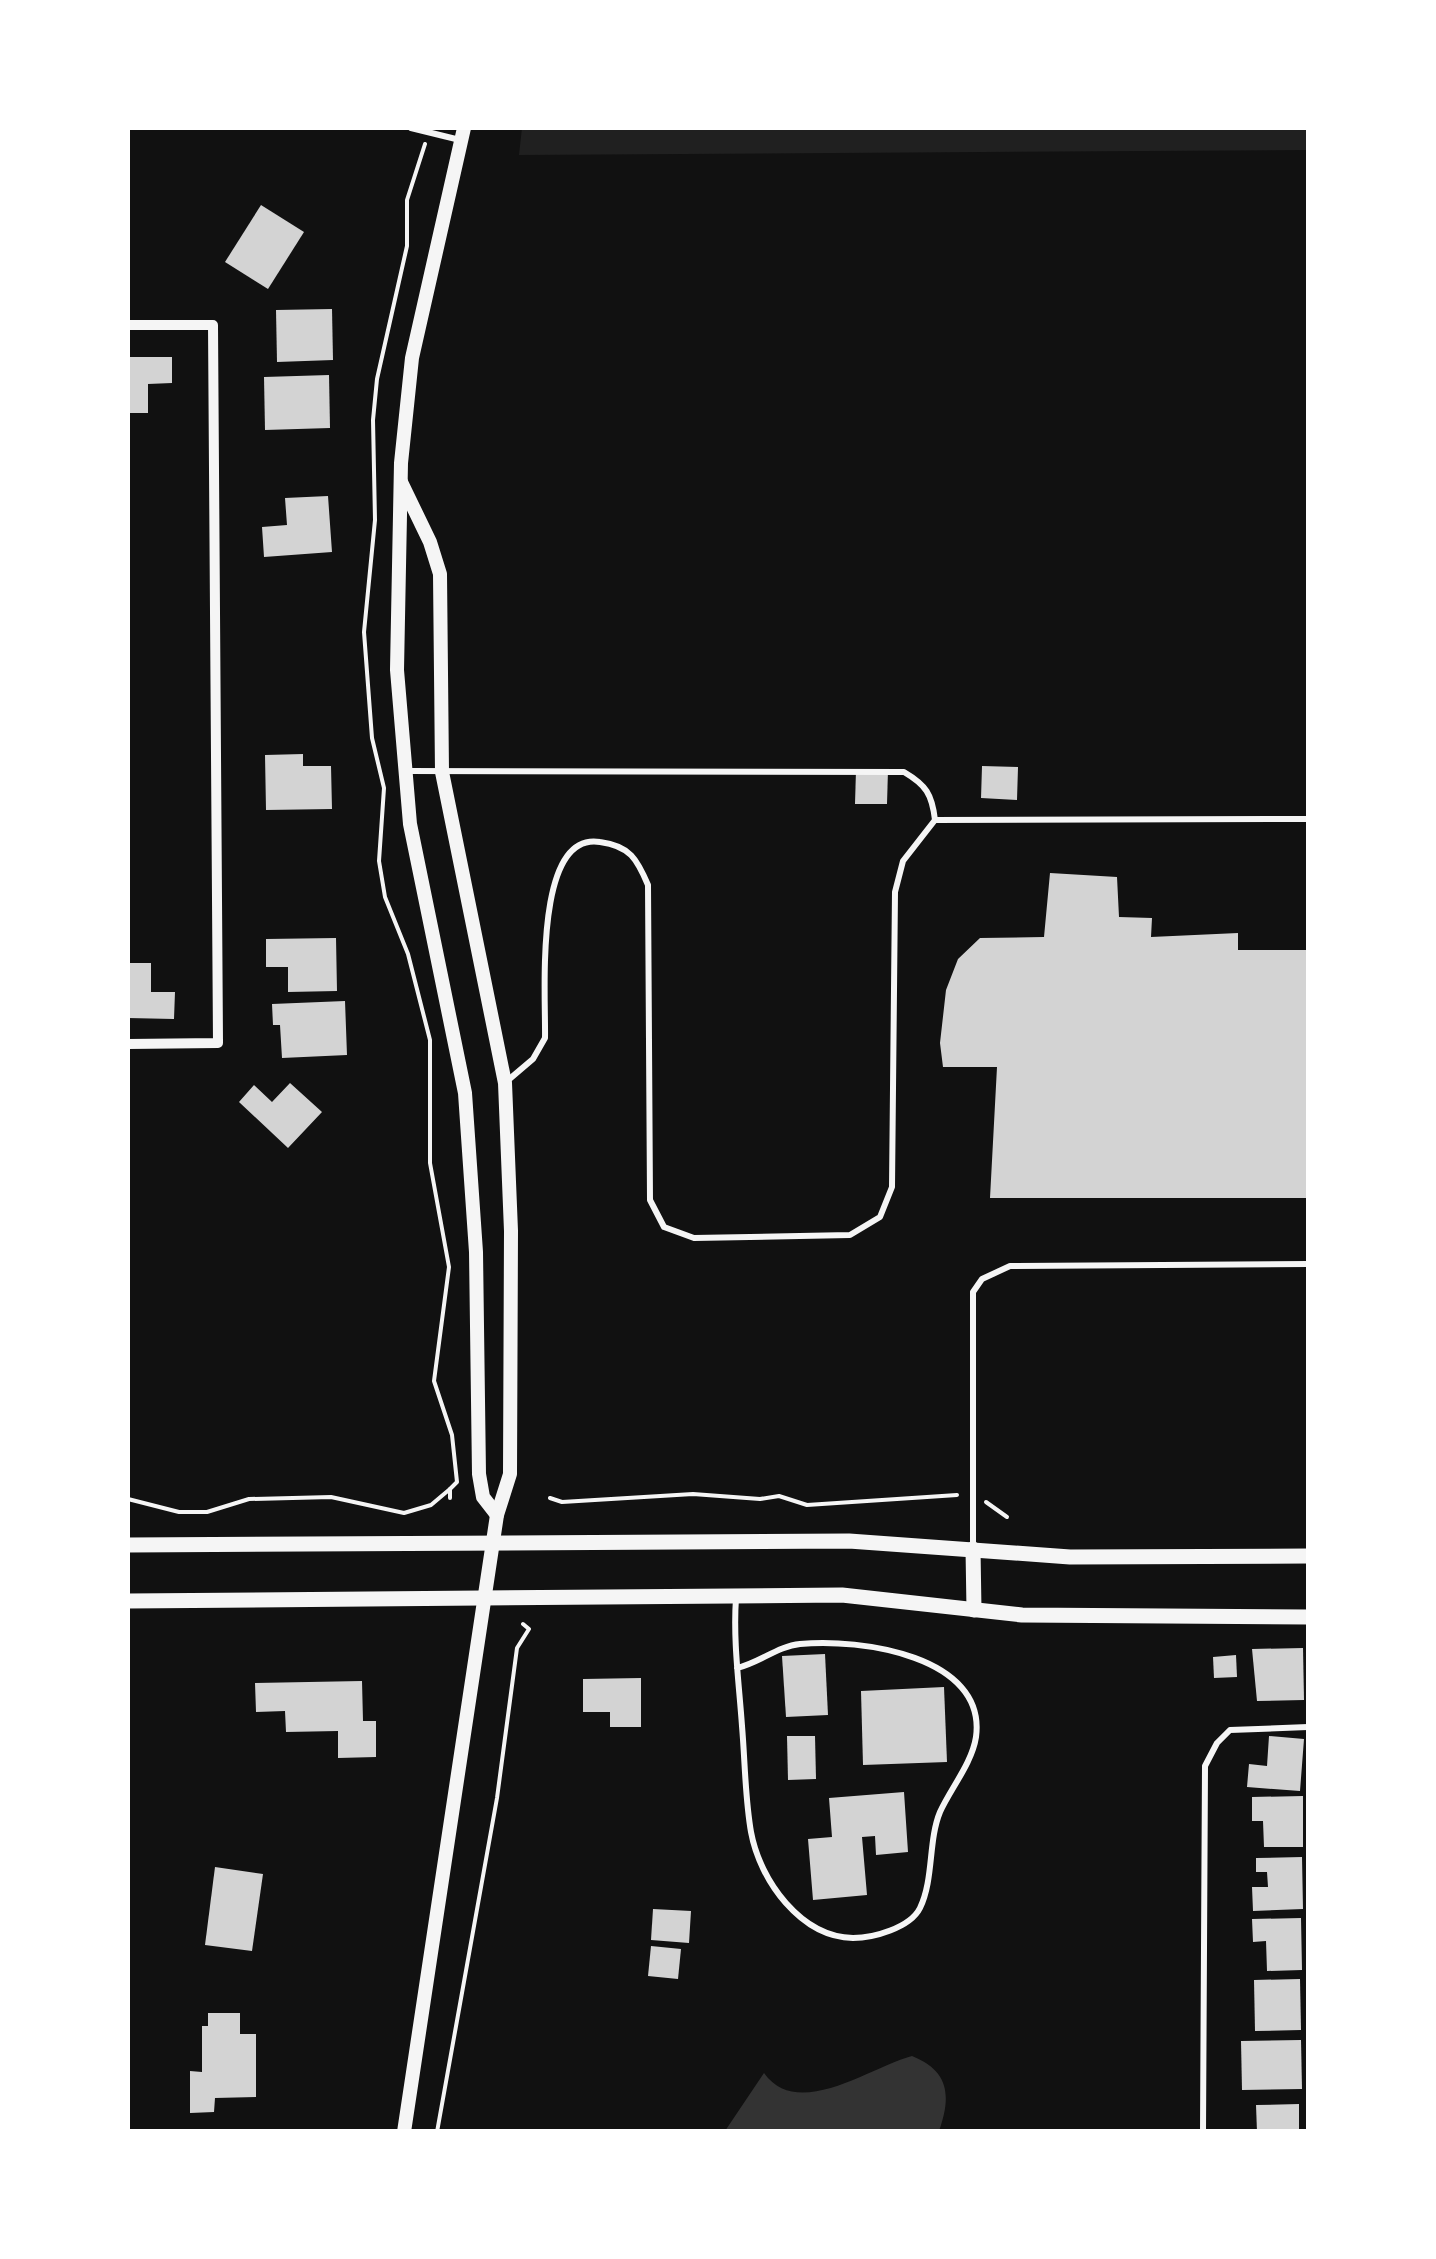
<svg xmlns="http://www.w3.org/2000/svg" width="1436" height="2259" font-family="Lato,sans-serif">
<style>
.green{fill:#202020}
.water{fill:#333}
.building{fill:#d3d3d3}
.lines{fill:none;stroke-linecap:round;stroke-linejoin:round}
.path{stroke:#f5f5f5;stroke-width:4}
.service{stroke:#f5f5f5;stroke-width:6}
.minor{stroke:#f5f5f5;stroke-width:10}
.tertiary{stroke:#f5f5f5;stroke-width:14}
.secondary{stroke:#f5f5f5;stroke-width:15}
</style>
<rect width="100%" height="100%" fill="#111"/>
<path class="green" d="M 522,128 L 1308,128 L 1308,150 L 519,155 Z"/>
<path class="water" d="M 912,2056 C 950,2071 951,2097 939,2131 L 725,2131 L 764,2073 C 798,2121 870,2067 912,2056 Z"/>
<g class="building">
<path d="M 261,205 L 304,232 L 268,289 L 225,262 Z"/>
<path d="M 332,309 L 333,360 L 277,362 L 276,310 Z"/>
<path d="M 128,357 L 172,357 L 172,383 L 148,384 L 148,413 L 128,413 Z"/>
<path d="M 329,375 L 330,428 L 265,430 L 264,377 Z"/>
<path d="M 328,496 L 332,552 L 264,557 L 262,527 L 287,525 L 285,498 Z"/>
<path d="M 303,754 L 303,766 L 331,766 L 332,809 L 266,810 L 265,755 Z"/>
<path d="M 982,766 L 1018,767 L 1017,800 L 981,798 Z"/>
<path d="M 856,770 L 888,770 L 887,804 L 855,804 Z"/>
<path d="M 1050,873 L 1117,877 L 1119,917 L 1152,918 L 1151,937 L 1238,933 L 1238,950 L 1308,950 L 1308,1198 L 990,1198 L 997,1067 L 943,1067 L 940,1043 L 946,990 L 958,959 L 980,938 L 1044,937 Z"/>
<path d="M 336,938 L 337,991 L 288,992 L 288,967 L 266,967 L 266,939 Z"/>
<path d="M 128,963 L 151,963 L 151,992 L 175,992 L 174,1019 L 128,1018 Z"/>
<path d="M 345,1001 L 347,1055 L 282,1058 L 280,1025 L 273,1025 L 272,1004 Z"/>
<path d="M 290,1083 L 322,1112 L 288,1148 L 239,1102 L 254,1085 L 272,1102 Z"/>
<path d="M 1303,1648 L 1304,1700 L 1257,1701 L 1252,1649 Z"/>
<path d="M 825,1654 L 828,1715 L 786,1717 L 782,1656 Z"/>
<path d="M 1236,1655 L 1237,1677 L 1214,1678 L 1213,1657 Z"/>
<path d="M 641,1678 L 641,1727 L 610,1727 L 610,1712 L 583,1712 L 583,1679 Z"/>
<path d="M 362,1681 L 363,1721 L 376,1721 L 376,1757 L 338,1758 L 338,1731 L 286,1732 L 285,1711 L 256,1712 L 255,1683 Z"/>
<path d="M 944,1687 L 947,1762 L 863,1765 L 861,1691 Z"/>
<path d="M 787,1736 L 815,1736 L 816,1779 L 788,1780 Z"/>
<path d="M 1269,1736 L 1304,1739 L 1300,1791 L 1247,1787 L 1249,1764 L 1267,1766 Z"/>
<path d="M 904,1792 L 908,1852 L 876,1855 L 875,1836 L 862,1837 L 867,1895 L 813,1900 L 808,1839 L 832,1837 L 829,1798 Z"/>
<path d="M 1303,1796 L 1303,1847 L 1264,1847 L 1263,1821 L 1252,1821 L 1252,1797 Z"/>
<path d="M 1302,1857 L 1303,1909 L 1253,1911 L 1252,1887 L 1268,1887 L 1267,1872 L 1256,1872 L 1256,1858 Z"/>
<path d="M 215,1867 L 263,1874 L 252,1951 L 205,1945 Z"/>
<path d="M 653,1909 L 691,1911 L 689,1943 L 651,1940 Z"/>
<path d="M 1301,1918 L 1302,1970 L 1267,1971 L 1266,1941 L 1253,1942 L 1252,1919 Z"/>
<path d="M 651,1946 L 681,1949 L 678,1979 L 648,1976 Z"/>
<path d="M 1300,1979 L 1301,2030 L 1255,2031 L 1254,1980 Z"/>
<path d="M 208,2013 L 240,2013 L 240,2034 L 256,2034 L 256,2097 L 215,2098 L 214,2112 L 190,2113 L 190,2071 L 202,2072 L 202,2026 L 208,2026 Z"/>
<path d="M 1301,2040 L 1302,2089 L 1242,2090 L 1241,2041 Z"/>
<path d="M 1299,2104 L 1299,2132 L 1257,2132 L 1256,2105 Z"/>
</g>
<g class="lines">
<g class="path">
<path d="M 425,144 L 407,200 L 407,246 L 377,379 L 373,420 L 375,520 L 364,632 L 372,738 L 384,788 L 379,861 L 385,897 L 408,954 L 430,1040 L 430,1163 L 449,1267 L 434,1381 L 452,1435 L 457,1482 L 450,1489 L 450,1498"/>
<path d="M 550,1498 L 562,1502 L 693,1494 L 760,1499 L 779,1496 L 807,1505 L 957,1495"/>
<path d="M 128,1499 L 179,1512 L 207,1512 L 249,1499 L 331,1497 L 404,1513 L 431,1505 L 450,1489"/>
<path d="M 986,1502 L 1007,1517"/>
<path d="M 437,2132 L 497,1798 L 517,1648 L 529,1629 L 523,1624"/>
</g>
<g class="service">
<path d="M 411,128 L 460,140"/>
<path d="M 407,771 L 904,772 C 926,785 932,794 935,820"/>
<path d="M 506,1082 L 533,1059 L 545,1038 C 546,997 533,831 600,842 C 630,846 637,859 648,885 L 650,1200 L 664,1227 L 694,1238 L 850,1235 L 880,1217 L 892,1187 L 895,892 L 903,861 L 935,820 L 1308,819"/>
<path d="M 973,1549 L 973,1292 L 982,1279 L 1010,1266 L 1308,1264"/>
<path d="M 736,1598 C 733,1641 739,1683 742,1726 C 745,1761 745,1798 751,1832 C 760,1881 801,1937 853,1938 C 873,1938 910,1928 920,1908 C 934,1879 928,1841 940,1812 C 951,1788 972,1763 976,1737 C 987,1656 860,1638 800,1644 C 778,1646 759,1663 737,1668"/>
<path d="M 1203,2132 L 1205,1766 L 1217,1743 L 1230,1730 L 1308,1727"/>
</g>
<path class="minor" d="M 128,325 L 213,325 L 218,1043 L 128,1044"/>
<g class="tertiary">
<path d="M 464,128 L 412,358 L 401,463 L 397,670 L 410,824 L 465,1093 L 476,1252 L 479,1474 L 483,1497 L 497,1515"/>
<path d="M 401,482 L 430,542 L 440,574 L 442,772 L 505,1083 L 511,1231 L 510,1474 L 497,1515 L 404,2132"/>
</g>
<g class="secondary">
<path d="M 128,1545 L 849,1541 L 1070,1557 L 1308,1556"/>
<path d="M 973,1549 L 974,1610"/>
<path d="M 128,1601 L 842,1595 L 1022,1615 L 1308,1617"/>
</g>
</g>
<rect width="1436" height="2259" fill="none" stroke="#ffffff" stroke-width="260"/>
</svg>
